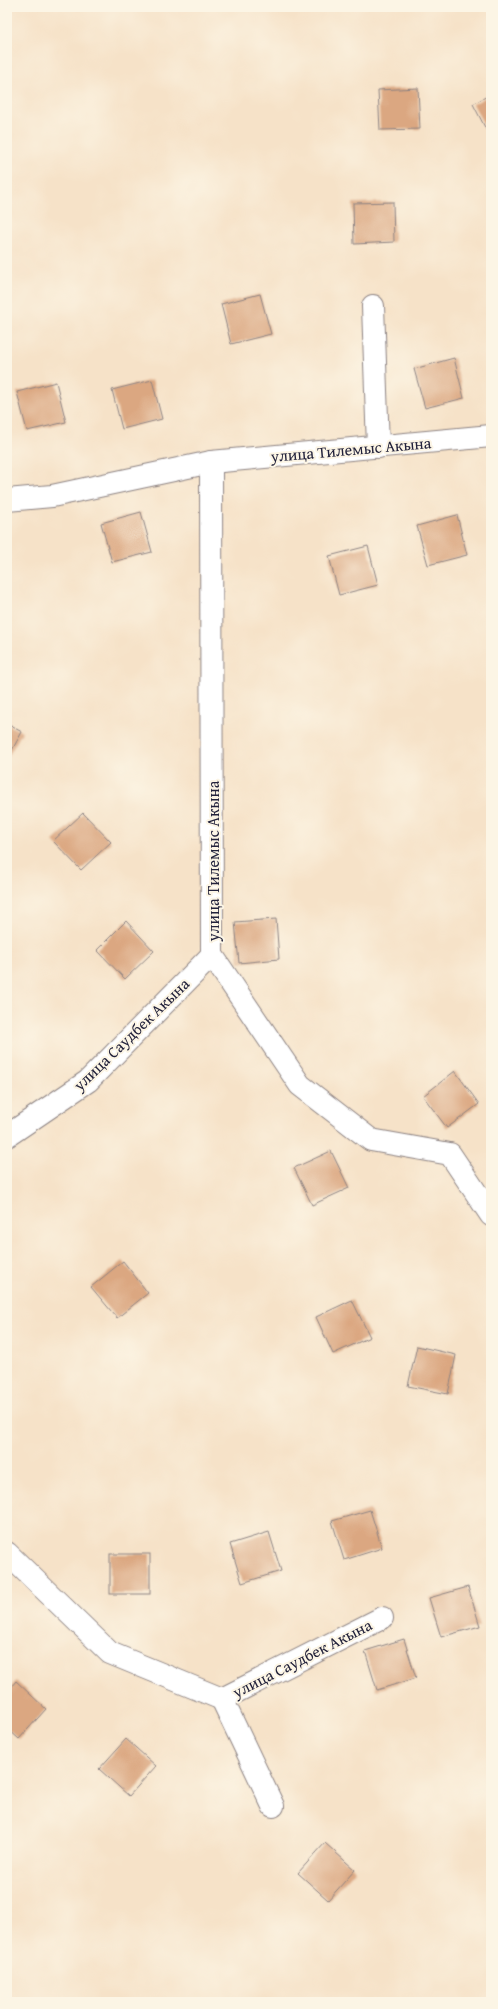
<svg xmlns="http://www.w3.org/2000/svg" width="498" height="2009" font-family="'Gentium Book Plus',serif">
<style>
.building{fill:#dba781}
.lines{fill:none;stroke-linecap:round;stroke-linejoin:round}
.minor-casing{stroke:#8c8282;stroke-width:24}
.minor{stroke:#fff;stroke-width:22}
.labels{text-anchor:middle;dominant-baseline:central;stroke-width:4;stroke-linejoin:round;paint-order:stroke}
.street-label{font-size:16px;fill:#22223b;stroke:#fcf5e5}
</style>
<rect width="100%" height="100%" fill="#fcf5e5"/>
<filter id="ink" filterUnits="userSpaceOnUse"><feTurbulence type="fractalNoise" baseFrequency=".025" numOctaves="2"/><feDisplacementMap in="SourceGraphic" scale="8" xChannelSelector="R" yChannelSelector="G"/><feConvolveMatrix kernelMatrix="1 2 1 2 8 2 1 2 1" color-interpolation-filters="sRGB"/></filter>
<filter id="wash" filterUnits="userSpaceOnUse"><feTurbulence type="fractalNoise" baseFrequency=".012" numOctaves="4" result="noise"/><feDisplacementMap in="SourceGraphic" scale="16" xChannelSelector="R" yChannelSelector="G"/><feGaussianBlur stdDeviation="0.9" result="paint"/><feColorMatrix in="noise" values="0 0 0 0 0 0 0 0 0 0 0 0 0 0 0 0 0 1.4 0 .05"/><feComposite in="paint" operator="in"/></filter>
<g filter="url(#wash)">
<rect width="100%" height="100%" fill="#f6e2c8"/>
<g id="blocks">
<g class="building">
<path d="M 418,88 L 420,129 L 380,130 L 378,90 Z"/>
<path d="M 491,94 L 491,139 L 473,104 Z"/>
<path d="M 393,202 L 394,242 L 354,244 L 353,203 Z"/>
<path d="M 260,294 L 271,334 L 231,344 L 221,304 Z"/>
<path d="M 454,358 L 464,398 L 425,408 L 414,369 Z"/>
<path d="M 152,380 L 162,419 L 122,429 L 112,390 Z"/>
<path d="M 56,382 L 66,422 L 27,431 L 17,392 Z"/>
<path d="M 141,512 L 152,552 L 112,562 L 101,523 Z"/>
<path d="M 457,515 L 467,555 L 428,565 L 417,526 Z"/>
<path d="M 368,546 L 378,585 L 339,595 L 329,556 Z"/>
<path d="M 7,724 L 22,732 L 7,759 Z"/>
<path d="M 83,813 L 111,842 L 81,870 L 53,841 Z"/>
<path d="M 276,919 L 279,959 L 239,963 L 235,922 Z"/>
<path d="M 126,921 L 154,951 L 125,979 L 97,950 Z"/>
<path d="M 455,1071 L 479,1104 L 447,1128 L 423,1096 Z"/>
<path d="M 331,1151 L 349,1188 L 312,1205 L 294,1168 Z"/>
<path d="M 123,1261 L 148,1293 L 117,1318 L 91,1287 Z"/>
<path d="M 352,1300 L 370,1337 L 333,1354 L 316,1317 Z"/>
<path d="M 417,1346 L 456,1355 L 448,1394 L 408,1386 Z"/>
<path d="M 370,1510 L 382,1548 L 344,1560 L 332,1521 Z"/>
<path d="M 269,1532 L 281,1571 L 242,1583 L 230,1544 Z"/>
<rect x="110" y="1554" width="40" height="40"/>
<path d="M 468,1587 L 480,1626 L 441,1637 L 429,1598 Z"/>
<path d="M 404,1639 L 416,1678 L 377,1690 L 365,1651 Z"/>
<path d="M 16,1681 L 46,1709 L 19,1739 L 7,1728 L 7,1692 Z"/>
<path d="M 126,1739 L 156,1766 L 129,1796 L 99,1769 Z"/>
<path d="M 325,1843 L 355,1870 L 328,1900 L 298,1873 Z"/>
</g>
</g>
</g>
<g filter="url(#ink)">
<use href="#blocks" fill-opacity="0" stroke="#8c8282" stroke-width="1"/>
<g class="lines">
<defs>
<g id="minor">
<path d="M 373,306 L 378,447"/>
<path d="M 211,462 L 212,955 L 300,1085 L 371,1140 L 450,1154 L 491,1215"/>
<path d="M 7,500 L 52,496 L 211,462 L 491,436"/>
<path d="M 7,1136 L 88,1081 L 212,955"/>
<path d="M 7,1553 L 110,1653 L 222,1699 L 382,1618"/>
<path d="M 222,1699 L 273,1806"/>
</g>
</defs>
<use href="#minor" class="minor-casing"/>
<use href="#minor" class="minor"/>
</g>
</g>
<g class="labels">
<g class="street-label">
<text transform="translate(351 449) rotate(-5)">улица Тилемыс Акына</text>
<text transform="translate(213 861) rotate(-90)">улица Тилемыс Акына</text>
<text transform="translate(131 1034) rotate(-44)">улица Саудбек Акына</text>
<text transform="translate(302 1658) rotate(-27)">улица Саудбек Акына</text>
</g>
</g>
<rect width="498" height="2009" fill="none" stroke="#fcf5e5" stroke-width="24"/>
</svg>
